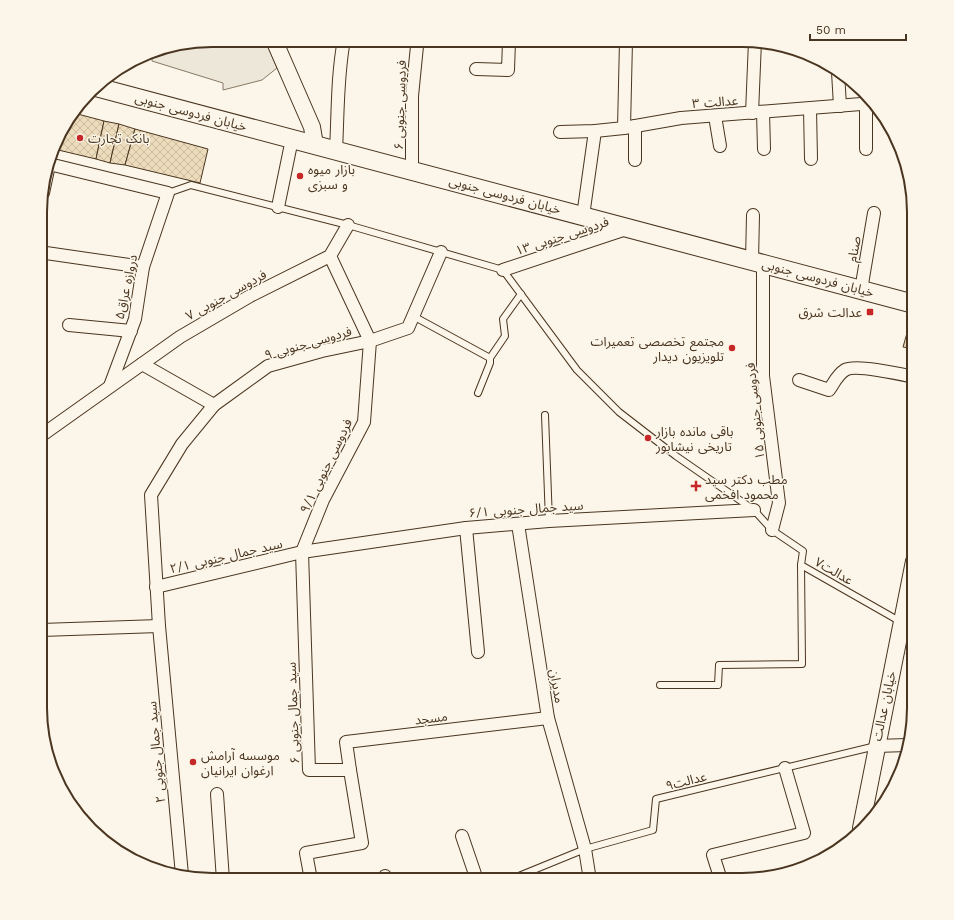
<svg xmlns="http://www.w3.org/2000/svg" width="954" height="920" font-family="'Work Sans','Noto Sans Arabic',sans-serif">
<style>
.parking{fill:#ede7d9;stroke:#887966}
.building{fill:url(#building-cross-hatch);stroke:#4a3520}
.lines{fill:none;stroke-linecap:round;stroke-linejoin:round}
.lane-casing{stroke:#4a3520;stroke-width:8}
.street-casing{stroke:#4a3520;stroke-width:14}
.secondary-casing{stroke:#4a3520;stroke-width:18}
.primary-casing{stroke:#4a3520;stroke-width:20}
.lane{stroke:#fbf6e9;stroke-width:6}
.street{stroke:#fbf6e9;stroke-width:12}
.secondary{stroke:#fbf6e9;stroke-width:16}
.primary{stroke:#fbf6e9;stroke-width:18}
.poi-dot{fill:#c62828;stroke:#fbf6e9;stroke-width:1.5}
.labels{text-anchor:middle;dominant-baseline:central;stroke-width:3;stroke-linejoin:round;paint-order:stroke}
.street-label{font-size:13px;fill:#4a3520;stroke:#fbf6e9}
.poi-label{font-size:13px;fill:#4a3520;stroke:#fbf6e9;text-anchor:start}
.rim{fill:none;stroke:#4a3520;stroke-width:2}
</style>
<defs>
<pattern id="building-cross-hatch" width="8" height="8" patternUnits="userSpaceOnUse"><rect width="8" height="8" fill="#ecdcbc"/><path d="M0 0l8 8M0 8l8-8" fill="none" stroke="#ccbda1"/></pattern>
</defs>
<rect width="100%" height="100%" fill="#fbf6e9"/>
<path class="parking" d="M 212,40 L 265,40 L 277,68 L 262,80 L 223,90 L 223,83 L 152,61 L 152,52 L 157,49 Z"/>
<g class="building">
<path d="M 74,113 L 104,121 L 96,159 L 54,149 L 63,126 Z"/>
<path d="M 104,121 L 119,124 L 110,163 L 96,159 Z"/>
<path d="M 119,124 L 135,129 L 125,165 L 110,163 Z"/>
<path d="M 135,129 L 208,149 L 200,183 L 125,165 Z"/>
<path d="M 907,333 L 914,334 L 914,349 L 903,347 Z"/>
<path d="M 912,638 L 914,638 L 914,654 L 906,654 Z"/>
</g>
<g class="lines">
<defs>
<g id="lane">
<path d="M 168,193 L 191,185 L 348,225 L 503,270 L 577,370 L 619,412 L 676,456 L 754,510 L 772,530 L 803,551 L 801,565 L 901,622"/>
<path d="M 413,316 L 490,358"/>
<path d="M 478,393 L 490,363 L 490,358 L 505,336 L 503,319 L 521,294"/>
<path d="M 545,415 L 549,521"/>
<path d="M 660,685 L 718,685 L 719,665 L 802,664 L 801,565"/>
<path d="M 509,880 L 585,849 L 653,830 L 656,799 L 876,746"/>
</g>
<g id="street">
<path d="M 476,69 L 508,70 L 509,41"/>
<path d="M 838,72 L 840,106"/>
<path d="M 810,109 L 811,159"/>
<path d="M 763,112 L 764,149"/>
<path d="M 752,113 L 755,41"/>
<path d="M 715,116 L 720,146"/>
<path d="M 635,126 L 635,160"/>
<path d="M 624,128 L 626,41"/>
<path d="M 560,132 L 595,131 L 624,128 L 681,118 L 874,103"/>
<path d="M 866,149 L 866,104"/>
<path d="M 336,150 C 338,114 337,76 344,40"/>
<path d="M 49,164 L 168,193 L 143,267 L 135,319 L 110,386"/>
<path d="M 412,171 L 412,96 L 417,46 L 419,41"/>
<path d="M 43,193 L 49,165"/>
<path d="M 278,207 L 292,139"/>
<path d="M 583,216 L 595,131"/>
<path d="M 46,253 L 143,267"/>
<path d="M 752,261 L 753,215"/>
<path d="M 763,264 L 763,376 L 779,503 L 772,530"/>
<path d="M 503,270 L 629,228"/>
<path d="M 861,290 L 874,213"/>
<path d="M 69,325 L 131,331"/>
<path d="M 142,364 L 214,405"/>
<path d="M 799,380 L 829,390 C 834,383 837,375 845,370 C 855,364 900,374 914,377"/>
<path d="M 42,435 L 180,337 L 250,296 L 330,256 L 348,225"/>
<path d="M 518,524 L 548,718 L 585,849 L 590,880"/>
<path d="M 466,528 L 478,652"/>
<path d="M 156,587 L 302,552 L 466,528 L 549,521 L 754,510"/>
<path d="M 902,623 L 914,628"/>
<path d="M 41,630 L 159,626"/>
<path d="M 876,746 L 907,745"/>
<path d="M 350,770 L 346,742 L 548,718"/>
<path d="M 217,794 L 223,880"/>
<path d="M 462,836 L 477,880"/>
<path d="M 182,875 L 159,626 L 151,495 L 182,444 L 214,405 L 268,366 L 322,351 L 370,341 L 408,328 L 441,252"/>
<path d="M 385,876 L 386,880"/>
<path d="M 311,880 L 306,853 L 362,843 L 350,770 L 309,770 L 302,552 L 323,500 L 364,422 L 370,341 L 330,256"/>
<path d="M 721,880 L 713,855 L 804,833 L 785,768"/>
</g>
<g id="secondary">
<path d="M 274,40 L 312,127 L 315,145"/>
<path d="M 861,828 L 914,561"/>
</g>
<path id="primary" d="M 96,87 L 914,304"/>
</defs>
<use href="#lane" class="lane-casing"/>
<use href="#street" class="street-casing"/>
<use href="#secondary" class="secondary-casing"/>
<use href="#primary" class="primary-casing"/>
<use href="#lane" class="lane"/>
<use href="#street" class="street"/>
<use href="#secondary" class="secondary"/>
<use href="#primary" class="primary"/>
</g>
<g class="poi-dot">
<circle cx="80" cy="138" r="4"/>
<circle cx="300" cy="176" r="4"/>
<rect x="866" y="308" width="8" height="8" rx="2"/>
<circle cx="732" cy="348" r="4"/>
<circle cx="648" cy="438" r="4"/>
<path d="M694 480h4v4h4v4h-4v4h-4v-4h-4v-4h4z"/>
<circle cx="193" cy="762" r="4"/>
</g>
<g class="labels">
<g class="street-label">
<text transform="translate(715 102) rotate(-4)">عدالت ۳</text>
<text transform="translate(400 105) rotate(-88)">فردوسی جنوبی ۶</text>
<text transform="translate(191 112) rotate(15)">خیابان فردوسی جنوبی</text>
<text transform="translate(505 195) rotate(15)">خیابان فردوسی جنوبی</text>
<text transform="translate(562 236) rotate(-18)">فردوسی جنوبی ۱۳</text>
<text transform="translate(854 249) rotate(-80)">صنام</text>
<text transform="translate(818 278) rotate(15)">خیابان فردوسی جنوبی</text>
<text transform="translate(126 287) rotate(-78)">دروازه عراق۵</text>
<text transform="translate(226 295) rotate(-29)">فردوسی جنوبی ۷</text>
<text transform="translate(308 343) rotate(-16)">فردوسی جنوبی ۹</text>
<text transform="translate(755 411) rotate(-96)">فردوسی جنوبی ۱۵</text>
<text transform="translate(326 466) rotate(-64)">فردوسی جنوبی ۹/۱</text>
<text transform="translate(526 509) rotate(-4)">سید جمال جنوبی ۶/۱</text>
<text transform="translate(226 556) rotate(-13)">سید جمال جنوبی ۲/۱</text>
<text transform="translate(834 571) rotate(30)">عدالت۷</text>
<text transform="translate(557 686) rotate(81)">مدیران</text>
<text transform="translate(884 706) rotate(-78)">خیابان عدالت</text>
<text transform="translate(293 713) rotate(-92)">سید جمال جنوبی ۶</text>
<text transform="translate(431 718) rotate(-7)">مسجد</text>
<text transform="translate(156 752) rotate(-95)">سید جمال جنوبی ۲</text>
<text transform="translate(686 781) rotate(-14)">عدالت۹</text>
</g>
<g class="poi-label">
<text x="88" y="138">بانک تجارت</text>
<text x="308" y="169">بازار میوه<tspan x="308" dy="15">و سبزی</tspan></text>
<text x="862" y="312" text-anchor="end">عدالت شرق</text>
<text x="724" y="341" text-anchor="end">مجتمع تخصصی تعمیرات<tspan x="724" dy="15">تلویزیون دیدار</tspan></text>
<text x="656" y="431">باقی مانده بازار<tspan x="656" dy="15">تاریخی نیشابور</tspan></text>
<text x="705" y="479">مطب دکتر سید<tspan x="705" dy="15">محمود افخمی</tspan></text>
<text x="201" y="755">موسسه آرامش<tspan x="201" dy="15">ارغوان ایرانیان</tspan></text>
</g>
</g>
<path d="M0 0H954V920H0ZM212 47H742A165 165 0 0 1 907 212V708A165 165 0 0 1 742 873H212A165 165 0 0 1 47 708V212A165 165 0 0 1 212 47Z" fill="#fbf6e9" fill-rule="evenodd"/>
<path class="rim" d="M212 47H742A165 165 0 0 1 907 212V708A165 165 0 0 1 742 873H212A165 165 0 0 1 47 708V212A165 165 0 0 1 212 47Z"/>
<path d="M810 34v6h96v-6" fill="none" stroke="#4a3520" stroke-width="2"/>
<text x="816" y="34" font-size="12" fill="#4a3520" stroke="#fbf6e9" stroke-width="3" paint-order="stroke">50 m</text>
</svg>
